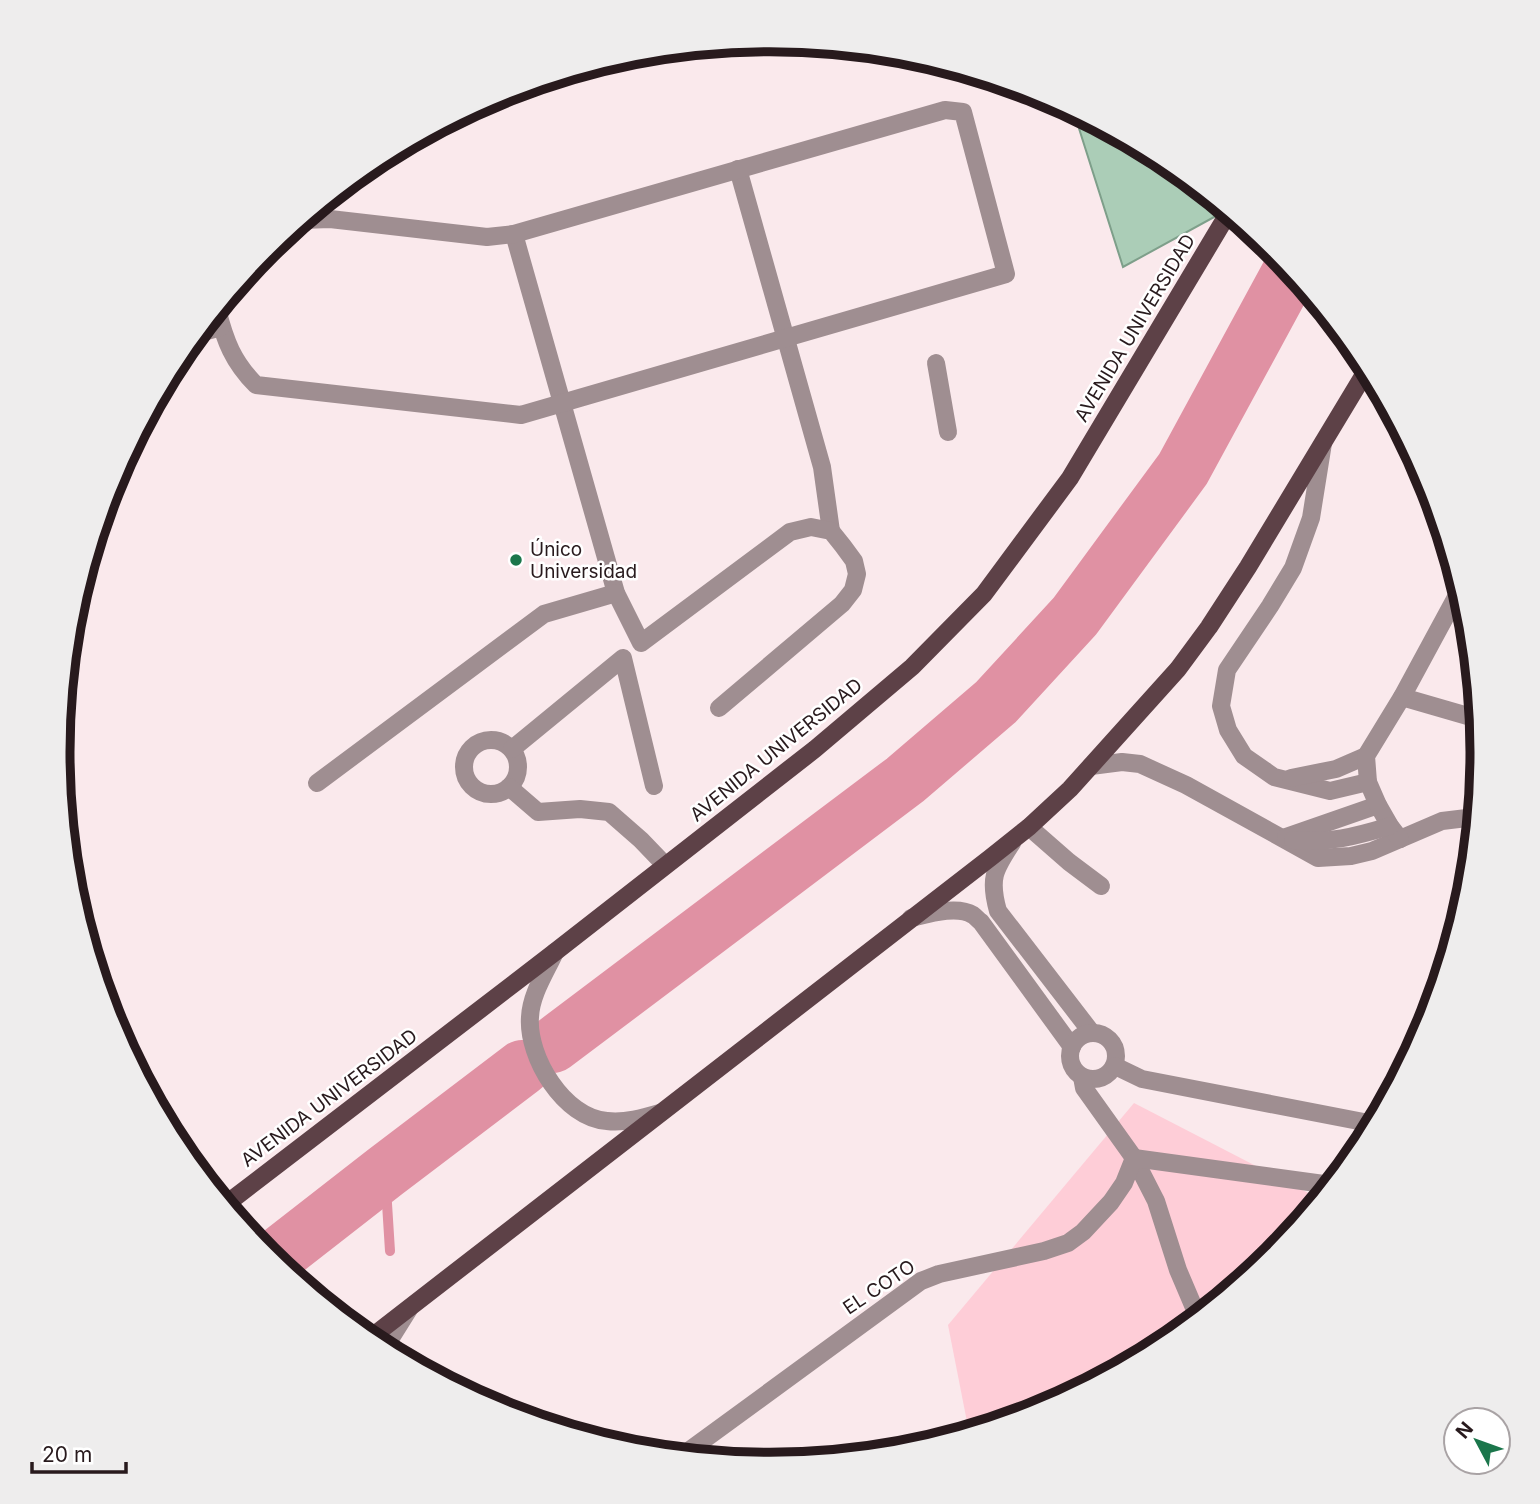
<svg xmlns="http://www.w3.org/2000/svg" width="1540" height="1504" font-family="Inter,sans-serif">
<style>
.garden{fill:#fecdd7}
.lines{fill:none;stroke-linecap:round;stroke-linejoin:round}
.stream{stroke:#e091a3;stroke-width:10}
.river{stroke:#e091a3;stroke-width:56}
.building{fill:#abcdb7;stroke:#7e9f8a;stroke-width:2}
.minor{stroke:#9f8e91;stroke-width:18}
.major{stroke:#5d4147;stroke-width:18}
.poi-dot{fill:#1b764b;stroke:#fff;stroke-width:2.5}
.labels{text-anchor:middle;dominant-baseline:central;stroke-width:5;stroke-linejoin:round;paint-order:stroke}
.street-label{font-size:19px;fill:#281a1d;stroke:#fff}
.poi-label{font-size:19px;fill:#281a1d;stroke:#fff;text-anchor:start}
.rim{fill:none;stroke:#281a1d;stroke-width:9}
</style>
<rect width="100%" height="100%" fill="#fae9ec"/>
<path class="garden" d="M 1134,1103 L 1320,1199 L 1273,1256 L 1165,1344 L 1042,1410 L 969,1432 L 948,1325 Z"/>
<g class="lines">
<path class="stream" d="M 385,1172 L 390,1251"/>
<g class="river">
<path d="M 553,1045 L 905,780 L 996,702 L 1075,616 L 1183,469 L 1291,270"/>
<path d="M 272,1260 L 385,1172 L 522,1068"/>
</g>
</g>
<path class="building" d="M 1080,115 L 1166,160 L 1206,194 L 1216,216 L 1123,267 L 1076,119 Z"/>
<g class="lines">
<g class="minor">
<path d="M 738,169 L 822,467 L 831,531"/>
<path d="M 514,234 L 616,593 L 641,643 L 790,532 L 811,527 L 831,531 L 843,546 L 854,561 L 857,574 L 853,590 L 842,604 L 719,708"/>
<path d="M 217,309 C 225,341 233,362 256,385 L 521,415 L 1006,274 L 963,112 L 945,110 L 514,234 L 487,237 L 330,219 L 302,220"/>
<path d="M 196,334 L 221,327"/>
<path d="M 936,363 L 948,432"/>
<path d="M 1323,443 L 1311,518 L 1293,568 L 1270,606 L 1227,670 L 1221,706 L 1228,730 L 1244,756 L 1274,777 L 1330,791 L 1368,782"/>
<path d="M 1402,697 L 1478,719"/>
<circle cx="491" cy="767" r="27"/>
<path d="M 512,749 L 623,658 L 654,786"/>
<path d="M 1091,766 L 1122,762 L 1140,764 L 1186,785 L 1318,858 L 1351,856 L 1372,851 L 1442,821 L 1475,817"/>
<path d="M 1291,778 L 1336,769 L 1366,756"/>
<path d="M 317,783 L 544,614 L 616,593"/>
<path d="M 509,787 L 538,812 L 580,809 L 609,812 L 641,840 L 665,865"/>
<path d="M 1029,827 L 1069,862 L 1101,886"/>
<path d="M 1286,837 L 1378,805"/>
<path d="M 1400,839 L 1390,826 L 1378,805 L 1368,782 L 1366,756 L 1402,697 L 1461,588"/>
<path d="M 1293,840 C 1327,844 1357,836 1390,826"/>
<path d="M 1012,843 C 994,870 989,879 998,911 L 1092,1033"/>
<path d="M 911,918 C 928,914 957,905 973,915 C 976,917 978,920 981,922 L 1072,1047"/>
<path d="M 555,952 C 546,972 531,994 530,1017 C 527,1057 564,1118 607,1121 C 625,1123 643,1118 660,1113"/>
<circle cx="1093" cy="1056" r="23"/>
<path d="M 1115,1066 L 1142,1079 L 1374,1124"/>
<path d="M 1082,1077 L 1084,1088 L 1134,1158 L 1156,1201 L 1178,1270 L 1198,1317"/>
<path d="M 384,1349 L 409,1309"/>
<path d="M 683,1455 L 921,1281 L 939,1274 L 1044,1251 L 1068,1243 L 1083,1232 L 1111,1202 L 1124,1183 L 1134,1158 L 1331,1185"/>
</g>
<g class="major">
<path d="M 225,1205 L 555,952 L 815,749 L 912,667 L 984,594 L 1070,478 L 1229,212"/>
<path d="M 369,1339 L 990,858 L 1029,827 L 1070,789 L 1178,669 L 1209,627 L 1248,567 L 1368,368"/>
</g>
</g>
<circle class="poi-dot" cx="516" cy="560" r="7"/>
<g class="labels">
<g class="street-label">
<text transform="translate(1135 328) rotate(-59)">AVENIDA UNIVERSIDAD</text>
<text transform="translate(776 750) rotate(-39)">AVENIDA UNIVERSIDAD</text>
<text transform="translate(329 1098) rotate(-37)">AVENIDA UNIVERSIDAD</text>
<text transform="translate(879 1287) rotate(-34)">EL COTO</text>
</g>
<g class="poi-label">
<text x="530" y="549">Único<tspan x="530" dy="22">Universidad</tspan></text>
</g>
</g>
<path d="M0 0H1540V1504H0ZM70 752a700 700 0 1 1 1400 0a700 700 0 1 1-1400 0Z" fill="#eeeded" fill-rule="evenodd"/>
<path class="rim" d="M70 752a700 700 0 1 1 1400 0a700 700 0 1 1-1400 0Z"/>
<g transform="translate(1477 1441) rotate(311)"><circle r="33" fill="#ffffff" stroke="#a9a3a5" stroke-width="2"/>
<path d="M0-5L12 26L0 18L-12 26Z" fill="#1b764b"/>
<text y="-10" font-size="19" font-weight="bold" text-anchor="middle" fill="#281a1d">N</text>
</g>
<path d="M32 1462v10h94v-10" fill="none" stroke="#281a1d" stroke-width="3.5"/>
<text x="42" y="1462" font-size="21" fill="#281a1d" stroke="#ffffff" stroke-width="5" paint-order="stroke">20 m</text>
</svg>
